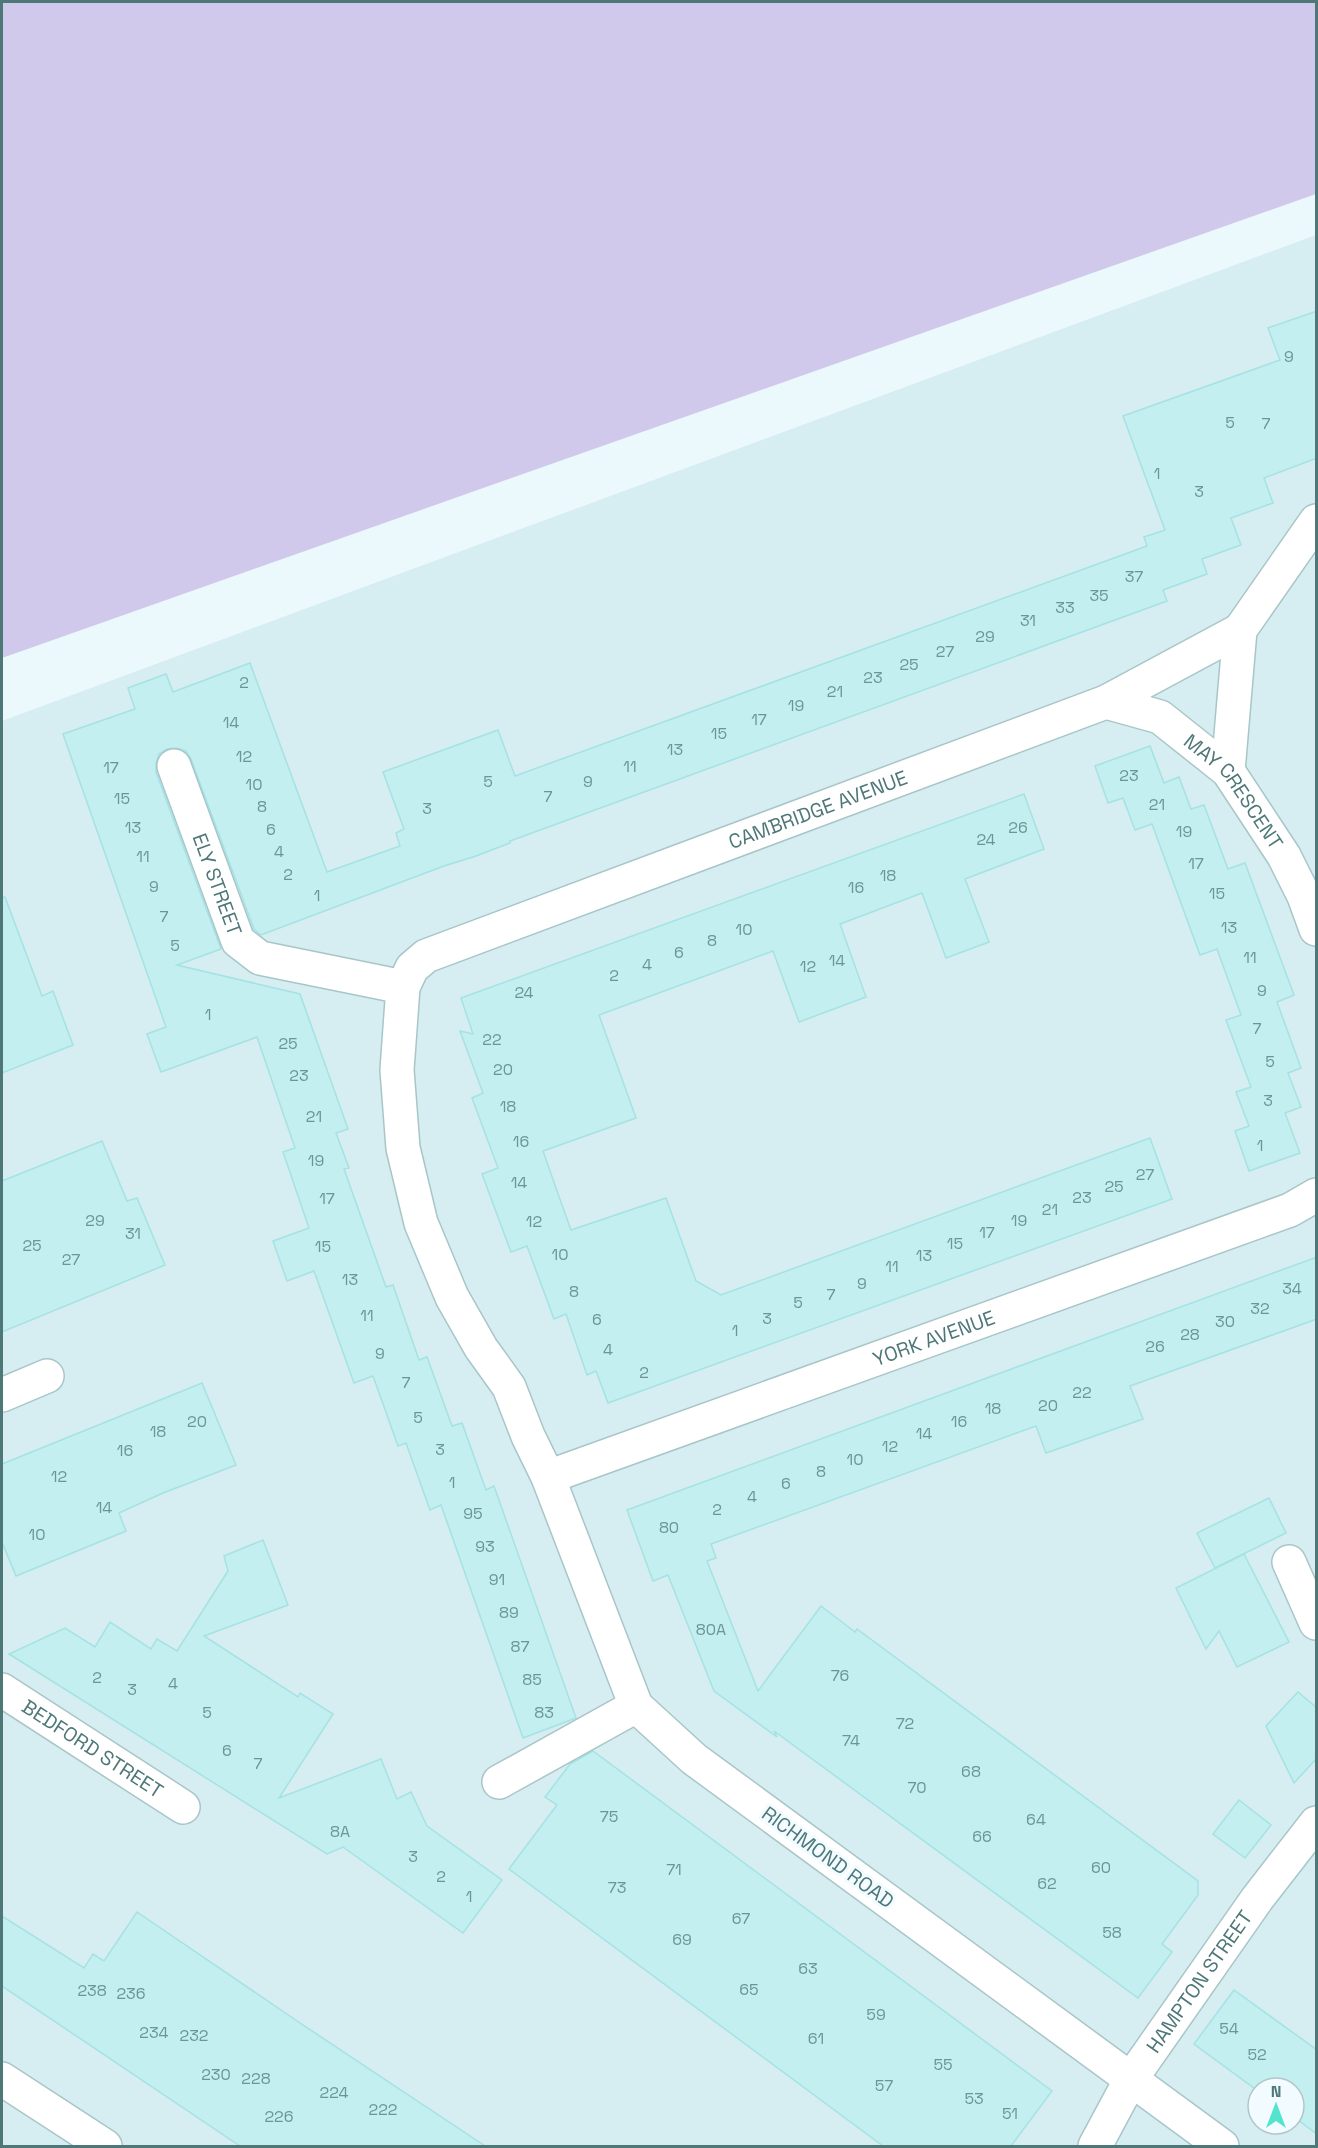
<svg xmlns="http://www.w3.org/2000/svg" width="1318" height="2148" font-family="'Space Grotesk',sans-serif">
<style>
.residential{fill:#d6edf1;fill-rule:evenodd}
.green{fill:#d1c9eb}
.building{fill:#c3eff1;stroke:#a4e2e4;stroke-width:1.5}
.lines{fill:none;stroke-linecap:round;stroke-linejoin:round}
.minor-casing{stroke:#a8c6c8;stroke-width:36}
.minor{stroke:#fff;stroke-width:33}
.labels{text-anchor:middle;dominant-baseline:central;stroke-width:6;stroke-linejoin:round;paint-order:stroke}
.number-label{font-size:16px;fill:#6b9696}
.street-label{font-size:20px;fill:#4e7878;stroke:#f2fbff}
</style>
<rect width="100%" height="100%" fill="#ebf8fc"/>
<path class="residential" d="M 1316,235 L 1316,2146 L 2,2146 L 2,721 ZM 1258,2088 L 1294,2088 L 1294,2124 L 1258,2124 Z"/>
<path class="green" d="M 2,2 L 1316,2 L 1316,194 L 2,658 Z"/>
<g class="building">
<path d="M 1317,311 L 1317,458 L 1264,478 L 1273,503 L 1231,518 L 1241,545 L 1202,559 L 1207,574 L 1163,590 L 1167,601 L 510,841 L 510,843 L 476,856 L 444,866 L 261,935 L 254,929 L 191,759 L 186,751 L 177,748 L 167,749 L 159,754 L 156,763 L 156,772 L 221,949 L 177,965 L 300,994 L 348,1129 L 336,1133 L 349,1168 L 344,1169 L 386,1287 L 393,1285 L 419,1360 L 427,1357 L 452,1426 L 462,1423 L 486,1490 L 494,1486 L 576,1718 L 523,1738 L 441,1505 L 430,1510 L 406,1443 L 398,1446 L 373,1376 L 354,1383 L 314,1271 L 287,1281 L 273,1241 L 309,1228 L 283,1152 L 295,1148 L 257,1037 L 161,1072 L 147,1034 L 166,1027 L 63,734 L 135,709 L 128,688 L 166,674 L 173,692 L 250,663 L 327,872 L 400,846 L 396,833 L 404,829 L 383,772 L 498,730 L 515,776 L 1147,546 L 1144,537 L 1165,530 L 1123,416 L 1280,360 L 1268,328 Z"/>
<path d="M 1150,746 L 1164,783 L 1179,777 L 1191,809 L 1204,805 L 1228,869 L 1245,863 L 1294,995 L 1277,1002 L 1301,1068 L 1288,1073 L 1301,1107 L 1285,1113 L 1300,1153 L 1249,1171 L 1235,1131 L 1249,1126 L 1236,1092 L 1251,1087 L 1226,1020 L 1241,1015 L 1217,949 L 1200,955 L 1152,824 L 1135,830 L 1123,798 L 1108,803 L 1095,766 Z"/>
<path d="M 1024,794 L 1044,849 L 965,879 L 989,942 L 946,958 L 922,893 L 840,924 L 866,997 L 799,1022 L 773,951 L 599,1015 L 636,1118 L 543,1151 L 557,1191 L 571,1230 L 666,1198 L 696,1281 L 721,1295 L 1150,1138 L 1172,1199 L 608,1403 L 596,1371 L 587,1375 L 566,1314 L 554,1319 L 527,1246 L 511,1252 L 482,1174 L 498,1168 L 472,1098 L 483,1093 L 460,1031 L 473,1034 L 461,998 Z"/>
<path d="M 5,897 L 42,996 L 53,991 L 73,1045 L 2,1073 L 2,898 Z"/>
<path d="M 102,1141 L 127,1201 L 137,1198 L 165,1265 L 2,1332 L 2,1181 Z"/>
<path d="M 1317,1257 L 1317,1319 L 1130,1386 L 1143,1419 L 1046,1453 L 1036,1426 L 711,1544 L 716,1558 L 707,1561 L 758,1691 L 821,1606 L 855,1632 L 857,1629 L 1198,1881 L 1198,1895 L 1162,1944 L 1172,1952 L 1138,1998 L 774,1731 L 777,1737 L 714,1691 L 668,1575 L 653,1581 L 627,1510 Z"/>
<path d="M 202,1383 L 236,1465 L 163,1493 L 119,1513 L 126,1531 L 16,1576 L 2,1542 L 2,1464 Z"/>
<path d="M 1269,1498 L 1286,1533 L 1215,1568 L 1197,1533 Z"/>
<path d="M 263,1540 L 288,1605 L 204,1636 L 298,1697 L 300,1693 L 333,1714 L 279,1798 L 381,1759 L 397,1799 L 411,1792 L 427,1826 L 502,1880 L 463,1933 L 343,1847 L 327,1854 L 9,1654 L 65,1628 L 95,1647 L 110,1622 L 151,1649 L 157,1639 L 177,1651 L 228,1571 L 224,1556 Z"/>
<path d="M 1244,1554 L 1289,1642 L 1237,1667 L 1219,1631 L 1206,1649 L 1176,1588 Z"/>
<path d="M 1298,1692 L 1317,1708 L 1317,1758 L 1294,1783 L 1266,1726 Z"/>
<path d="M 593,1751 L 1052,2091 L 1011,2146 L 883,2146 L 509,1869 L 557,1805 L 545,1797 L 570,1764 Z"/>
<path d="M 1239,1800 L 1271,1825 L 1245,1858 L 1213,1834 Z"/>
<path d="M 137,1912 L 303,2025 L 485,2146 L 240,2146 L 2,1986 L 2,1916 L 84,1968 L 93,1954 L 104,1961 Z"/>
<path d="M 1234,1990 L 1317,2050 L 1317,2134 L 1294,2117 L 1294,2088 L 1258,2088 L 1258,2091 L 1194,2044 Z"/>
</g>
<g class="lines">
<defs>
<g id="minor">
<path id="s1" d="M 1106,702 L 1160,717 L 1228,771 L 1284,856 L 1304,896 L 1316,929"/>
<path id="s2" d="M 174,766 L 238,941 L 260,958 L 403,987"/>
<path d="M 1228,771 L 1240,630 L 1316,521"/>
<path d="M 2,1395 L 47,1376"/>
<path id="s3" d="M 548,1477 L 1290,1210 L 1316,1195"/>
<path d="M 1289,1562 L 1316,1623"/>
<path id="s4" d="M 2,1690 L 183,1807"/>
<path d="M 499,1782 L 636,1706"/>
<path d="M 2,2079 L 105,2146"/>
<path id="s5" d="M 1095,2146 L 1131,2079 L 1257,1899 L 1316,1823"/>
<path id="s6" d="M 1222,2146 L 694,1759 L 636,1706 L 548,1477 L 528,1436 L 509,1387 L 481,1348 L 452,1297 L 421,1223 L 403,1148 L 397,1070 L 403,987 L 412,968 L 426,956 L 1106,702 L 1240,630"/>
</g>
</defs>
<use href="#minor" class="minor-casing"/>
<use href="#minor" class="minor"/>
</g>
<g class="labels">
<g class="number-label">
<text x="1289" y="356">9</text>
<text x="1230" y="422">5</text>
<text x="1266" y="423">7</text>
<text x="1157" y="473">1</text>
<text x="1199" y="491">3</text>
<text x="1134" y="576">37</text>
<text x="1099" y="595">35</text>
<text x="1065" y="607">33</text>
<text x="1028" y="620">31</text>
<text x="985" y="636">29</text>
<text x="945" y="651">27</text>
<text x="909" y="664">25</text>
<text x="873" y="677">23</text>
<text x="244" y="682">2</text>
<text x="835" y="691">21</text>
<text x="796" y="705">19</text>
<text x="759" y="719">17</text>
<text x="231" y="722">14</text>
<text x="719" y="733">15</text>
<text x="675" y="749">13</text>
<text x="244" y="756">12</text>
<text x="630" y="766">11</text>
<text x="111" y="767">17</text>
<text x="1129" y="775">23</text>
<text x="488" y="781">5</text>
<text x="588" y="781">9</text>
<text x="254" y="784">10</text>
<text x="548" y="796">7</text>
<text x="122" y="798">15</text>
<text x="1157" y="804">21</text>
<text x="262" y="806">8</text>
<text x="427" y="808">3</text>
<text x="133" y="827">13</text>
<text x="1018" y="827">26</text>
<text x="271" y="829">6</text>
<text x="1184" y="831">19</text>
<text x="986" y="839">24</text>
<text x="279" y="851">4</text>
<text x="143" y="856">11</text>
<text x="1196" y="863">17</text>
<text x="288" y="874">2</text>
<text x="888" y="875">18</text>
<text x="154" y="886">9</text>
<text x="856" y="887">16</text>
<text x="1217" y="893">15</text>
<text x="317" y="895">1</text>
<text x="164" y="916">7</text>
<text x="1229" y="927">13</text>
<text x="744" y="929">10</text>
<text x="712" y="940">8</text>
<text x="175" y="945">5</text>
<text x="679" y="952">6</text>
<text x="1250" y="957">11</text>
<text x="837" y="960">14</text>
<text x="647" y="964">4</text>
<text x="808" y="966">12</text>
<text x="614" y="975">2</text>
<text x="1262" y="990">9</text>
<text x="524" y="992">24</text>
<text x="208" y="1014">1</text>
<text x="1257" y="1028">7</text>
<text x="492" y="1039">22</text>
<text x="288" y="1043">25</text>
<text x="1270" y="1061">5</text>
<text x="503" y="1069">20</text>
<text x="299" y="1075">23</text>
<text x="1268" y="1100">3</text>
<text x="508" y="1106">18</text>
<text x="314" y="1116">21</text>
<text x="521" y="1141">16</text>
<text x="1260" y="1145">1</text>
<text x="316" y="1160">19</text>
<text x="1145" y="1174">27</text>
<text x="519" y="1182">14</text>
<text x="1114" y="1186">25</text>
<text x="1082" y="1197">23</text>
<text x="327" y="1198">17</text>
<text x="1050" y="1209">21</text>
<text x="95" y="1220">29</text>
<text x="1019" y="1220">19</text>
<text x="534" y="1221">12</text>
<text x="987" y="1232">17</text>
<text x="133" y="1233">31</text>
<text x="955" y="1243">15</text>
<text x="32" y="1245">25</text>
<text x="323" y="1246">15</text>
<text x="560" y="1254">10</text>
<text x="924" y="1255">13</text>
<text x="71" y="1259">27</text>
<text x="892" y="1266">11</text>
<text x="350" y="1279">13</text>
<text x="862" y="1283">9</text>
<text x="1292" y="1288">34</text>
<text x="574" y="1291">8</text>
<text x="831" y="1294">7</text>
<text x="798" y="1302">5</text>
<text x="1260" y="1308">32</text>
<text x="367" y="1315">11</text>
<text x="767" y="1318">3</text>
<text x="597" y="1319">6</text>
<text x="1225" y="1321">30</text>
<text x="735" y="1330">1</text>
<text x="1190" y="1334">28</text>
<text x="1155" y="1346">26</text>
<text x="608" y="1349">4</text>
<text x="380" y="1353">9</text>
<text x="644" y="1372">2</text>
<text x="406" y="1382">7</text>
<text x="1082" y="1392">22</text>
<text x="1048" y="1405">20</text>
<text x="993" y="1408">18</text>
<text x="418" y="1417">5</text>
<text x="197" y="1421">20</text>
<text x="959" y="1421">16</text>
<text x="158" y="1431">18</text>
<text x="924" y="1433">14</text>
<text x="890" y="1446">12</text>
<text x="440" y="1449">3</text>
<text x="125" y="1450">16</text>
<text x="855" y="1459">10</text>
<text x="821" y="1471">8</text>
<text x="59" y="1476">12</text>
<text x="452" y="1482">1</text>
<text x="786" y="1483">6</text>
<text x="752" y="1496">4</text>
<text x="104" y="1507">14</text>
<text x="717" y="1509">2</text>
<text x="473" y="1513">95</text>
<text x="669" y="1527">80</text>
<text x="37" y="1534">10</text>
<text x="485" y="1546">93</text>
<text x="497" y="1579">91</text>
<text x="509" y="1612">89</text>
<text x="711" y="1629">80A</text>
<text x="520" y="1646">87</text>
<text x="840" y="1675">76</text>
<text x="97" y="1677">2</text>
<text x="532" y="1679">85</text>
<text x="173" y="1683">4</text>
<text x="132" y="1689">3</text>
<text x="207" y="1712">5</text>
<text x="544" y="1712">83</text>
<text x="905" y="1723">72</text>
<text x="851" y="1740">74</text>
<text x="227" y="1750">6</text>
<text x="258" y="1763">7</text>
<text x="971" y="1771">68</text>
<text x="917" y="1787">70</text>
<text x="609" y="1816">75</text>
<text x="1036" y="1819">64</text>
<text x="340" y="1831">8A</text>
<text x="982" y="1836">66</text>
<text x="413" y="1856">3</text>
<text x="1101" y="1867">60</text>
<text x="674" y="1869">71</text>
<text x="441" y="1876">2</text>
<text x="1047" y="1883">62</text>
<text x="617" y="1887">73</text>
<text x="469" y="1896">1</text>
<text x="741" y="1918">67</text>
<text x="1112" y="1932">58</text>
<text x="682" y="1939">69</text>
<text x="808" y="1968">63</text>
<text x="749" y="1989">65</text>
<text x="92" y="1990">238</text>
<text x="131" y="1993">236</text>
<text x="876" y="2014">59</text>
<text x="1229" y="2028">54</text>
<text x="154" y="2032">234</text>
<text x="194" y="2035">232</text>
<text x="816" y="2038">61</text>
<text x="1257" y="2054">52</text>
<text x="943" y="2064">55</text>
<text x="216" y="2074">230</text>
<text x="256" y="2078">228</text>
<text x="884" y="2085">57</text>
<text x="334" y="2092">224</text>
<text x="974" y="2098">53</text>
<text x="383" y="2109">222</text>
<text x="1010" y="2113">51</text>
<text x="279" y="2116">226</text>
</g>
<g class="street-label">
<text stroke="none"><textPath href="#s1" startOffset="162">MAY CRESCENT</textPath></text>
<text stroke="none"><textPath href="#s6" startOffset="1960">CAMBRIDGE AVENUE</textPath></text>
<text stroke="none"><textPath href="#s2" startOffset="126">ELY STREET</textPath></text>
<text stroke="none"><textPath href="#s3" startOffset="410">YORK AVENUE</textPath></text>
<text stroke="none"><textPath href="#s4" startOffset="108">BEDFORD STREET</textPath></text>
<text transform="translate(828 1857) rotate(36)">RICHMOND ROAD</text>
<text stroke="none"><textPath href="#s5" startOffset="195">HAMPTON STREET</textPath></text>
</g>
</g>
<rect width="1318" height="2148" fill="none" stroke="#4e7878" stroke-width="6"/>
<g transform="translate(1276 2106)"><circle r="28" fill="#f2fbff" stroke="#b0c7c9" stroke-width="1.5"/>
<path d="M0-4.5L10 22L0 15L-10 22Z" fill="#54e3cf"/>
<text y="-9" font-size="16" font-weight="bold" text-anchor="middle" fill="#4e7878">N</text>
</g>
</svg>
